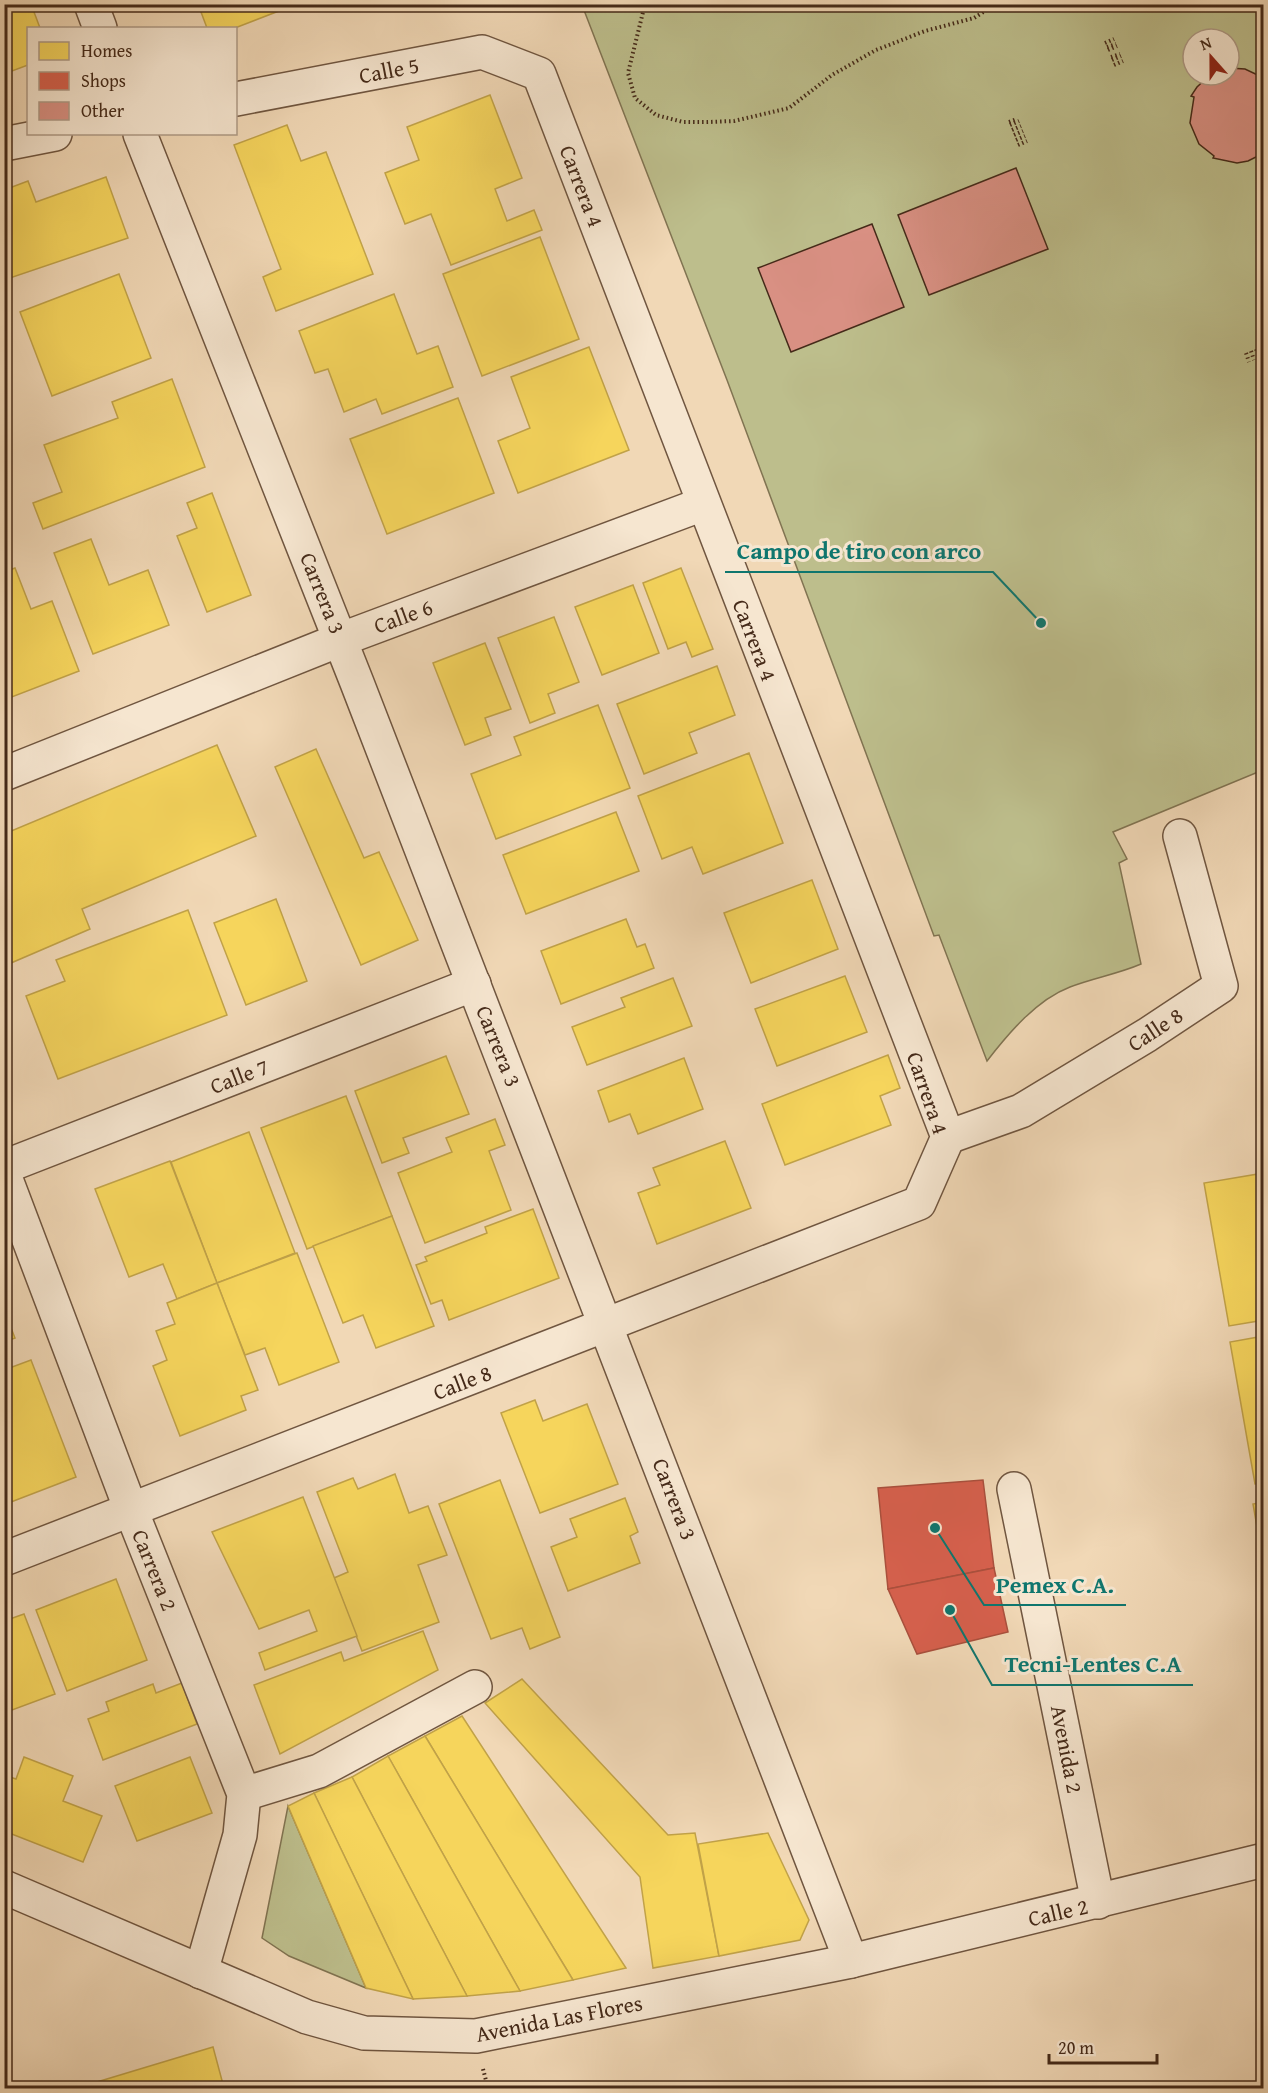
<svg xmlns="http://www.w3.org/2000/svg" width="1268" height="2093" font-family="'Gentium Book Plus',serif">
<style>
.green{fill:#bdbe8c;stroke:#817452;stroke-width:1.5;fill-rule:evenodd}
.homes{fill:#f6d55c;stroke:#c1a248;stroke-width:1.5}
.shops{fill:#d6604d;stroke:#aa503d;stroke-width:1.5}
.building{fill:#d99083;stroke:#452a19;stroke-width:1.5}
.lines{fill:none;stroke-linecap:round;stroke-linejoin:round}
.minor-casing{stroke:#705640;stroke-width:36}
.path{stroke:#452a19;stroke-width:4;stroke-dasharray:1.5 3;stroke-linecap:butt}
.minor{stroke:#f6e6d0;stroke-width:33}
.labels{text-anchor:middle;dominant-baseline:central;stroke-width:6;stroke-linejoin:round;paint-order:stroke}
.street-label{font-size:22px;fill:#452a19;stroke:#f6e6d0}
.leader{fill:none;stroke:#0f766e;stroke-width:2}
.callout-dot{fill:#0f766e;stroke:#f6e6d0;stroke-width:2}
.callout-label{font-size:24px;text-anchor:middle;font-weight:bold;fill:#0f766e;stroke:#f6e6d0;stroke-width:6;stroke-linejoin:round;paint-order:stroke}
</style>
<rect width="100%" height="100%" fill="#f1d8b6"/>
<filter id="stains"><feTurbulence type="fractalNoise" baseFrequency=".00333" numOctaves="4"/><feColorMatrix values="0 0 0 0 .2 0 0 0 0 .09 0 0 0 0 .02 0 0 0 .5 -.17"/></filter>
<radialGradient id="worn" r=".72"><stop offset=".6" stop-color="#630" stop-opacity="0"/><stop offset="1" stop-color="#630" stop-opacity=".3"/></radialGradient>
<g class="green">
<path d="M 582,5 L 1263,5 L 1263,770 L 1113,832 L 1127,859 L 1119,863 L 1141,964 C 1118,974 1093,978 1070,987 C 1036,1000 1008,1034 987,1061 L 939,935 L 934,936 L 727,380 ZM 1193,39 L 1229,39 L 1229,75 L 1193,75 Z"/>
<path d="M 288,1806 L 366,1988 L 289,1956 L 262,1938 Z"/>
</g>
<g class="homes">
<path d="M 4,4 L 31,4 L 40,28 L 28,28 L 28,65 L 4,74 Z"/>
<path d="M 198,4 L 297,4 L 235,28 L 207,28 Z"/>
<path d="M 490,95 L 522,178 L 495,189 L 507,221 L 534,210 L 542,230 L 451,265 L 431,214 L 405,224 L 385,173 L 419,160 L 407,127 Z"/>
<path d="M 287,125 L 301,161 L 326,152 L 373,274 L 276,311 L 263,277 L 281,269 L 234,145 Z"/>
<path d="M 106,177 L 128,238 L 4,280 L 4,248 L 9,247 L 4,235 L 4,190 L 28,181 L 36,202 Z"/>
<path d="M 540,237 L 579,339 L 482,376 L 443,274 Z"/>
<path d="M 119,274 L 151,358 L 52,396 L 20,312 Z"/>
<path d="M 394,294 L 417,354 L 438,346 L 453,387 L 382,414 L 376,399 L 344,412 L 328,369 L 315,373 L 299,331 Z"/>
<path d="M 589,347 L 629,450 L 518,493 L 498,441 L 530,428 L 511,377 Z"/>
<path d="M 172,379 L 205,467 L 43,529 L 33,503 L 62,492 L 44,445 L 118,418 L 112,402 Z"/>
<path d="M 458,398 L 494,493 L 387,534 L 350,439 Z"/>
<path d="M 212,493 L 251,595 L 207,612 L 177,536 L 197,528 L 187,503 Z"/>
<path d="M 91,539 L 109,585 L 148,570 L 169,625 L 93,654 L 54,553 Z"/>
<path d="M 15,568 L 31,609 L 52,601 L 79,671 L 4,700 L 4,572 Z"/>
<path d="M 681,568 L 713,649 L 692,657 L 686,642 L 668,649 L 643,583 Z"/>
<path d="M 633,585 L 659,653 L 602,675 L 575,607 Z"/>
<path d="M 554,617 L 579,682 L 548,694 L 555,713 L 530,723 L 498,638 Z"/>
<path d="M 485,643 L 511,709 L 485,718 L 491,735 L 465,745 L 433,663 Z"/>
<path d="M 717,666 L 735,715 L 689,733 L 697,753 L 644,774 L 617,704 Z"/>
<path d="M 598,705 L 630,788 L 496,839 L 471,774 L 521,755 L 514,737 Z"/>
<path d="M 217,745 L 256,836 L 82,909 L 90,929 L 4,966 L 4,834 Z"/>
<path d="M 316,749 L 364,858 L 379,852 L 418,940 L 361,965 L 275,767 Z"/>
<path d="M 749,753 L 783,843 L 703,874 L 692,847 L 662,859 L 638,796 Z"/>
<path d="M 616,812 L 639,871 L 526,914 L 503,855 Z"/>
<path d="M 812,880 L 838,949 L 751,983 L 724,913 Z"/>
<path d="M 276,899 L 307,981 L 246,1005 L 214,923 Z"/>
<path d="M 188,910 L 227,1015 L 58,1079 L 26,996 L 65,981 L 56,960 Z"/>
<path d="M 626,919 L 637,947 L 645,944 L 654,968 L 561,1004 L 541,951 Z"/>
<path d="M 845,976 L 867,1032 L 777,1066 L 755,1009 Z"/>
<path d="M 673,978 L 692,1026 L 587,1065 L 572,1027 L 625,1007 L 621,998 Z"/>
<path d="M 888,1055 L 900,1088 L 880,1096 L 891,1125 L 785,1165 L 762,1104 Z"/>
<path d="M 446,1056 L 469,1114 L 403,1138 L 409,1153 L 382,1163 L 355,1091 Z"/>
<path d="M 684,1058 L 703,1109 L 638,1134 L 630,1114 L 609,1122 L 598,1091 Z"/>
<path d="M 346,1096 L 392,1216 L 307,1249 L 261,1128 Z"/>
<path d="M 495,1119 L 505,1145 L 489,1151 L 511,1210 L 425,1243 L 398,1173 L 452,1152 L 446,1138 Z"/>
<path d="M 249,1132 L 295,1253 L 217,1283 L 171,1162 Z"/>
<path d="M 725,1141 L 751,1208 L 657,1244 L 638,1193 L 660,1185 L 653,1168 Z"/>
<path d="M 170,1161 L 217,1283 L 177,1299 L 163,1264 L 129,1277 L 95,1189 Z"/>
<path d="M 1264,1173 L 1264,1320 L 1229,1326 L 1204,1183 Z"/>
<path d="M 533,1209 L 559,1278 L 449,1320 L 442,1300 L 431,1304 L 416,1265 L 427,1261 L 425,1257 L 487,1233 L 485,1227 Z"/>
<path d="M 392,1216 L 434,1326 L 376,1348 L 363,1315 L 343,1323 L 313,1246 Z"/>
<path d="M 297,1253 L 339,1362 L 279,1385 L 265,1348 L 245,1355 L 217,1283 Z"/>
<path d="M 4,1275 L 11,1291 L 4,1293 Z"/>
<path d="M 217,1283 L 258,1390 L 241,1396 L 246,1410 L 180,1436 L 153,1366 L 167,1360 L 156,1331 L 175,1324 L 167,1303 Z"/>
<path d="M 4,1310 L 15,1338 L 4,1342 Z"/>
<path d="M 1264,1336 L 1264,1483 L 1255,1484 L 1230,1342 Z"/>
<path d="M 31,1360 L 76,1477 L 11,1502 L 4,1484 L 4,1370 Z"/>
<path d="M 535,1400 L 543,1421 L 587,1404 L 618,1484 L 540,1513 L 501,1413 Z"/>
<path d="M 395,1474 L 409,1513 L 428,1506 L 447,1555 L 418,1565 L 439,1622 L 362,1651 L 334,1578 L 348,1572 L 317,1492 L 353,1478 L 358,1489 Z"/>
<path d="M 500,1480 L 560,1637 L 530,1649 L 522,1628 L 491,1639 L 439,1504 Z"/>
<path d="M 303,1497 L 357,1636 L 265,1670 L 259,1653 L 317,1631 L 309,1610 L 259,1629 L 212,1532 Z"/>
<path d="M 625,1498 L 638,1532 L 630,1536 L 640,1563 L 568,1591 L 551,1547 L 577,1537 L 570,1519 Z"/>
<path d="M 1264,1502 L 1264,1567 L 1253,1504 Z"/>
<path d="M 116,1579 L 147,1660 L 67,1691 L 36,1610 Z"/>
<path d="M 24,1614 L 55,1694 L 4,1713 L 4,1621 Z"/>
<path d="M 423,1631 L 438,1670 L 280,1754 L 254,1685 L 341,1652 L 344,1661 Z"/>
<path d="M 522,1679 L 668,1835 L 695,1833 L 719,1956 L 653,1968 L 640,1877 L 485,1703 Z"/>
<path d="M 182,1683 L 197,1724 L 103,1760 L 88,1719 L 109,1711 L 106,1702 L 153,1684 L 156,1693 Z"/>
<path d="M 462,1716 L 626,1968 L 573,1980 L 425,1736 Z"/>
<path d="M 425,1736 L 573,1980 L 520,1991 L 388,1756 Z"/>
<path d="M 388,1756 L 520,1991 L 467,1996 L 352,1777 Z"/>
<path d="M 24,1757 L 73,1776 L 63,1801 L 102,1816 L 83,1862 L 4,1831 L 4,1775 L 16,1779 Z"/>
<path d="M 190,1757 L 212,1813 L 137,1841 L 115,1786 Z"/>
<path d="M 352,1777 L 467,1996 L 413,1999 L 314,1793 Z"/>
<path d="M 314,1793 L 413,1999 L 366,1988 L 288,1806 Z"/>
<path d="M 768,1833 L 809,1920 L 800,1940 L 719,1956 L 698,1844 Z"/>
<path d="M 213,2047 L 224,2088 L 77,2088 Z"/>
</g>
<g class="shops">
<path d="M 983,1480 L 994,1568 L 888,1589 L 878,1488 Z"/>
<path d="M 994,1568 L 1008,1632 L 917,1654 L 888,1589 Z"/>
</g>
<g class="building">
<path d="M 1229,68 L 1245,69 L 1264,78 L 1264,153 L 1248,161 L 1237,163 L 1213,158 L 1214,156 L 1199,144 L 1190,123 L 1194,97 L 1191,96 L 1197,87 L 1210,75 L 1229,75 Z"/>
<path d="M 1016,168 L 1048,249 L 929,295 L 898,215 Z"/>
<path d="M 872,224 L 904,307 L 791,352 L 758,268 Z"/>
</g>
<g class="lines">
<defs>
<g id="minor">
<path d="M 91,4 L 100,28"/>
<path d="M 140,134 C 382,741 618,1350 851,1961"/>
<path d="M 4,144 L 55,134"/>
<path d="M 4,774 L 342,639 L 703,504"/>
<path d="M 948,1137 L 1021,1111 L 1147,1035 L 1221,986 L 1180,836"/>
<path d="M 4,1167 L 474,984"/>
<path d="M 4,1174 L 131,1510 L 244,1794 L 240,1835 L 201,1972"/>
<path d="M 1014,1489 L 1098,1902"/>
<path d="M 4,1559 L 919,1203 L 948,1137 L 539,74 L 482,52 L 236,99"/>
<path d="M 244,1794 L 319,1771 L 475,1687"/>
<path d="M 4,1887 L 307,2017 L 364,2033 L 476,2036 L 851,1961 L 1264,1860"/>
</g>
</defs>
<use href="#minor" class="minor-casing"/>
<g class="path">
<path d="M 645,4 L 628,73 L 635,98 L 656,115 L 683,122 L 708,122 L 734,121 L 789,108 L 832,75 L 876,50 L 925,31 L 974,18 L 996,4"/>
<path d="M 1105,43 L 1114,39"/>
<path d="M 1107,47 L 1116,44"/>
<path d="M 1108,50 L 1117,46"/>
<path d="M 1111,57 L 1120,54"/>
<path d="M 1112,60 L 1121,56"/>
<path d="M 1114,65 L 1123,61"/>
<path d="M 1009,122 L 1017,119"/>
<path d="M 1010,125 L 1019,121"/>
<path d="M 1012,130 L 1021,126"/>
<path d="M 1014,135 L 1023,131"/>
<path d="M 1016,140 L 1025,136"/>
<path d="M 1018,145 L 1027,141"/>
<path d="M 1259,348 L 1262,356"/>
<path d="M 1256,349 L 1260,358"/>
<path d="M 1251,351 L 1254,360"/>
<path d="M 1246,353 L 1249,362"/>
<path d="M 483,2069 L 488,2088"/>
</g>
<use href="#minor" class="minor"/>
</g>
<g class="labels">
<g class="street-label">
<text transform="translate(389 70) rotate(-11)">Calle 5</text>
<text transform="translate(582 186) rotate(69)">Carrera 4</text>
<text transform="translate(323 593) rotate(68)">Carrera 3</text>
<text transform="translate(403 616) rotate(-20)">Calle 6</text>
<text transform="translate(755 640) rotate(69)">Carrera 4</text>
<text transform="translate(1155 1029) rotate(-33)">Calle 8</text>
<text transform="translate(499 1046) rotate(68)">Carrera 3</text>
<text transform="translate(239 1076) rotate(-21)">Calle 7</text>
<text transform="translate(928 1093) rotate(71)">Carrera 4</text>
<text transform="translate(462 1382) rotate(-21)">Calle 8</text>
<text transform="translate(675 1499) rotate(69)">Carrera 3</text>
<text transform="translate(155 1570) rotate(68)">Carrera 2</text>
<text transform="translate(1067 1749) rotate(79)">Avenida 2</text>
<text transform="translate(1058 1912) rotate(-13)">Calle 2</text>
<text transform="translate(559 2018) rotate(-11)">Avenida Las Flores</text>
</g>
</g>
<path class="leader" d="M1041 623L993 572H725M935 1528L984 1605H1126M950 1610L992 1685H1193"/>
<g class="callout-dot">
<circle cx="1041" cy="623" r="6"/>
<circle cx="935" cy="1528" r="6"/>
<circle cx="950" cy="1610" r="6"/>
</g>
<g class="callout-label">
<text x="859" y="559">Campo de tiro con arco</text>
<text x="1055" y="1593">Pemex C.A.</text>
<text x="1093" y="1672">Tecni-Lentes C.A</text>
</g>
<rect width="1268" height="2093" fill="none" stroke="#f1d8b6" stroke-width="24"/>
<rect x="6" y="6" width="1256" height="2081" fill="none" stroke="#452a19" stroke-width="3"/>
<rect x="12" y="12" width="1244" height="2069" fill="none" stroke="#452a19" stroke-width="1.5"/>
<rect x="27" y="27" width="210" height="108" fill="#f6e6d0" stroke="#af9b87" stroke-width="1.5"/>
<rect x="39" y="42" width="30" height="18" fill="#f6d55c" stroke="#af9b87" stroke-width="1.5"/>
<text x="81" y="57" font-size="18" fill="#452a19">Homes</text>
<rect x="39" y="72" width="30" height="18" fill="#d6604d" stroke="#af9b87" stroke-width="1.5"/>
<text x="81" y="87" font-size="18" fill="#452a19">Shops</text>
<rect x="39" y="102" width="30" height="18" fill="#d99083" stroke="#af9b87" stroke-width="1.5"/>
<text x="81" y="117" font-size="18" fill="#452a19">Other</text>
<g transform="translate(1211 57) rotate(339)"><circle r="28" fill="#f6e6d0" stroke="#af9b87" stroke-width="1.5"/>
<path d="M0-4.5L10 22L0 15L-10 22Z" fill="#8f2418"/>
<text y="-9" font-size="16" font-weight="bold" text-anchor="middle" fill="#452a19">N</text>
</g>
<path d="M1049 2054v9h108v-9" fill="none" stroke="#452a19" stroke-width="3"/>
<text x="1058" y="2054" font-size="18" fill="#452a19" stroke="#f6e6d0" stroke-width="4.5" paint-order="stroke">20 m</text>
<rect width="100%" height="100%" filter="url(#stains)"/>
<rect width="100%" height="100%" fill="url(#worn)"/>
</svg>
